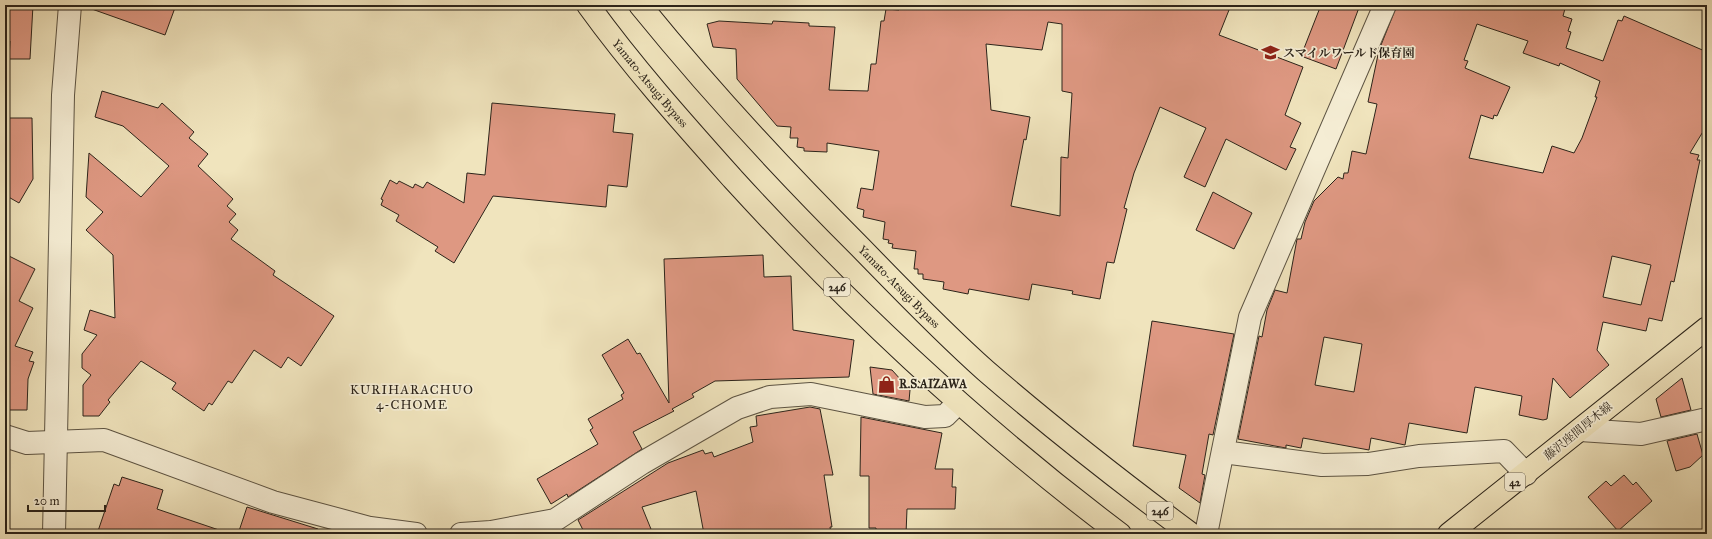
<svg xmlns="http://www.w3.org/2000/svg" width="1712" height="539" font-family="'IM FELL Great Primer','Noto Serif JP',serif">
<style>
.building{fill:#de9882;stroke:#2c241a;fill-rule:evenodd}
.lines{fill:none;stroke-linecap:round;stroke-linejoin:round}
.minor-casing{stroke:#5d5443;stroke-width:24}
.tertiary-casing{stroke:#5d5443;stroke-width:24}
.primary-casing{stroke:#2c241a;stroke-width:24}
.trunk-casing{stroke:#2c241a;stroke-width:24}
.minor{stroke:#f5edd4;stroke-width:22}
.tertiary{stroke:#f5edd4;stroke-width:22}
.primary{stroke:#f0e4bd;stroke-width:22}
.trunk{stroke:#f0e4bd;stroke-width:22}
.labels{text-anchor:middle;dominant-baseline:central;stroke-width:3.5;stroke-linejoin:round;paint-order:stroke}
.shield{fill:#f5edd4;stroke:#686052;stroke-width:1}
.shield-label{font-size:11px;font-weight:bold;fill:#2c241a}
.poi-label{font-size:12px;font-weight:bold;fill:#2c241a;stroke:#f5edd4;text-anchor:start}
.street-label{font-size:12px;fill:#2c241a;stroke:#f5edd4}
.neighbourhood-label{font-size:13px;letter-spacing:1px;fill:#2c241a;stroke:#f5edd4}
</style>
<rect width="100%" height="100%" fill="#f0e4bd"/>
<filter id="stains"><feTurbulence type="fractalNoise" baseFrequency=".005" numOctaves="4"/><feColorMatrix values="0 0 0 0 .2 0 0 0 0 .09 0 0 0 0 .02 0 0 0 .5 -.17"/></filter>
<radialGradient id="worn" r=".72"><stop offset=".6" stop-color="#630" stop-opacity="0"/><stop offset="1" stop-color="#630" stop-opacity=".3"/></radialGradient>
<g class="building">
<path d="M 5,5 L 33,5 L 30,59 L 9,59 L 10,41 L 5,40 Z"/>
<path d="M 89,5 L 176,5 L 165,35 L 89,8 Z"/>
<path d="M 899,5 L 1231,5 L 1219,35 L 1303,67 L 1285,115 L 1301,123 L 1290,147 L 1296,149 L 1286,170 L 1226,139 L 1205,187 L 1184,177 L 1206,128 L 1160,107 L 1134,173 L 1124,208 L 1127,209 L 1114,263 L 1107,262 L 1100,299 L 1072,294 L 1073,291 L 1032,284 L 1029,300 L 969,289 L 968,294 L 943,289 L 944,282 L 923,279 L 923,274 L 918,274 L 918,269 L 914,269 L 916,251 L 892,248 L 893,244 L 888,243 L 889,240 L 883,239 L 885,222 L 863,217 L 864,210 L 857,208 L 861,188 L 873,190 L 879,151 L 827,143 L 827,152 L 804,151 L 804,148 L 797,147 L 798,138 L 790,138 L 791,127 L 777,126 L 737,79 L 736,49 L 713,47 L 707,24 L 719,21 L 772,24 L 773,21 L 809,23 L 809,26 L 835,27 L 829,90 L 868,91 L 871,64 L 876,64 L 881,21 L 884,21 L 886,9 L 899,10 ZM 1048,22 L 1062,24 L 1062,91 L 1072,93 L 1068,158 L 1061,157 L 1060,216 L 1011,206 L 1024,139 L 1026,140 L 1030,117 L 991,110 L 986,44 L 1042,50 Z"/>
<path d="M 1321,5 L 1360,5 L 1336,69 L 1301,56 Z"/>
<path d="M 1397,5 L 1566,5 L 1563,16 L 1572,19 L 1568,31 L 1571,32 L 1566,48 L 1603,61 L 1618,20 L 1622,21 L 1624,16 L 1707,52 L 1707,125 L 1690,153 L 1699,155 L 1697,160 L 1700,160 L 1674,282 L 1671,281 L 1662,321 L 1649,318 L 1646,331 L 1603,322 L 1597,350 L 1609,365 L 1570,398 L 1553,378 L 1547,419 L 1543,420 L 1519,415 L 1522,396 L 1475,387 L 1467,433 L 1409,423 L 1405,445 L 1371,438 L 1369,450 L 1303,438 L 1301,448 L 1286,445 L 1286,448 L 1275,446 L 1238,439 L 1259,336 L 1262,337 L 1267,310 L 1275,290 L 1287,293 L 1297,239 L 1301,239 L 1305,222 L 1314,201 L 1338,177 L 1343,179 L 1344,173 L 1348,173 L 1352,151 L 1366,154 L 1377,104 L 1368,102 L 1379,50 ZM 1477,24 L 1528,41 L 1523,53 L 1559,66 L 1560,63 L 1600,81 L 1595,97 L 1597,97 L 1582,138 L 1574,153 L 1552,146 L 1543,173 L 1469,158 L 1481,115 L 1493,119 L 1494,115 L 1497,116 L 1510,87 L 1465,68 L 1468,61 L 1464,60 ZM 1612,256 L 1651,265 L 1641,305 L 1603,297 ZM 1324,337 L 1362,344 L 1354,392 L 1315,385 Z"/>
<path d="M 102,91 L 158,108 L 162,103 L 194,132 L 189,138 L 208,154 L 198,166 L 233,199 L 227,206 L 236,214 L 229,222 L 238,230 L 231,239 L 275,271 L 273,275 L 334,316 L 301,366 L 288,357 L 281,368 L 254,350 L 232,383 L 228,381 L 212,405 L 209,403 L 204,411 L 172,389 L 176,383 L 141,361 L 108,400 L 110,402 L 99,416 L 83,416 L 83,385 L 91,375 L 82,368 L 82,354 L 97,335 L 84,330 L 90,310 L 115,318 L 113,255 L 86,230 L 103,212 L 86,197 L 89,153 L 141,197 L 169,166 L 123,126 L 95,117 Z"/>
<path d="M 492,103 L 615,114 L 613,132 L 633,134 L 627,187 L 608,185 L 606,207 L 493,196 L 454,263 L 435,251 L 438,247 L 396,221 L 399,215 L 381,205 L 383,200 L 381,199 L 390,180 L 397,184 L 399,181 L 413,188 L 415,184 L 423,188 L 427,182 L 464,203 L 467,173 L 485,175 Z"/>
<path d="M 5,118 L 32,118 L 33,179 L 19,203 L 5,195 Z"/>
<path d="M 1213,192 L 1252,213 L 1234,249 L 1196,230 Z"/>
<path d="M 5,254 L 35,269 L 19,301 L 33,308 L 15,346 L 33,352 L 29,361 L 34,362 L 28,379 L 27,410 L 5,410 Z"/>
<path d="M 763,255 L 764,277 L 791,276 L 793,330 L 854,340 L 849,377 L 715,381 L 692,394 L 694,397 L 672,409 L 674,411 L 633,432 L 642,449 L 568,497 L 567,494 L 551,504 L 537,479 L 598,444 L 590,430 L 593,428 L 588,419 L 623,399 L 621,395 L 624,393 L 602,355 L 628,339 L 637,354 L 640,353 L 669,403 L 664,259 Z"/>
<path d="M 1152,321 L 1234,334 L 1213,435 L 1209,434 L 1202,474 L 1205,475 L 1200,503 L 1179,488 L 1186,455 L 1133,446 Z"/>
<path d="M 870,367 L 892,370 L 910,390 L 909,401 L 873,394 Z"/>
<path d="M 1682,378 L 1691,410 L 1661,417 L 1656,399 Z"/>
<path d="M 810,407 L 820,409 L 833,475 L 824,475 L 832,527 L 830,527 L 831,534 L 809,534 L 809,530 L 786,534 L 704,534 L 696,491 L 642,507 L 653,534 L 585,534 L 578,520 L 668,463 L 703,450 L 705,454 L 712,452 L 714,457 L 753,442 L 750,427 L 757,426 L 756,416 Z"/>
<path d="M 861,417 L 942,433 L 935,469 L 953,469 L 952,487 L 956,487 L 955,509 L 907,509 L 906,534 L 876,534 L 876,528 L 869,528 L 869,476 L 860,476 Z"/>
<path d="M 1697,434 L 1703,455 L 1690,467 L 1676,471 L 1667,441 Z"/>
<path d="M 1624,475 L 1633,485 L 1636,482 L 1652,501 L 1618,531 L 1588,497 L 1606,481 L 1611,486 Z"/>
<path d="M 122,477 L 163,490 L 157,509 L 219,530 L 218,534 L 97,534 L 114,484 L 119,486 Z"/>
<path d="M 247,507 L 318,529 L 317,534 L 238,534 Z"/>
</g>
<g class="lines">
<defs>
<g id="minor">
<path d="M 1580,430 L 1641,434 L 1707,419"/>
<path d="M 5,436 L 27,443 L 104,440 L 273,502 L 370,528 L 416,534"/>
<path d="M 1223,452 L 1322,465 L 1368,464 L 1419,456 L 1504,451 L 1526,474"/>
<path d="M 461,534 L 491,532 L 555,520 L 642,463 L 737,408 L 770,397 L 811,394 L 925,417 L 945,416 L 958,403"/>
<path d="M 1206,534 L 1250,317 L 1385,5"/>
</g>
<path id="tertiary" d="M 54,534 L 63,95 L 70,5"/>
<path id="primary" d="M 1449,534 L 1707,328"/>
<g id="trunk">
<path id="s1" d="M 588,5 C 632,66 683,123 733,179 C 851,308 980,429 1120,534"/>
<path id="s2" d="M 640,5 C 709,90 783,170 860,247 C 901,289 942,332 986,371 C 1052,428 1121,482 1191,534"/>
</g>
</defs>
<use href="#minor" class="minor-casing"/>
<use href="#tertiary" class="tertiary-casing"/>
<use href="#primary" class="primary-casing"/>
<use href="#trunk" class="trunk-casing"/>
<use href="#minor" class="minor"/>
<use href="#tertiary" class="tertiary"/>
<use href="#primary" class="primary"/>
<use href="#trunk" class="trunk"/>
</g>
<defs>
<symbol id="school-bare" viewBox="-9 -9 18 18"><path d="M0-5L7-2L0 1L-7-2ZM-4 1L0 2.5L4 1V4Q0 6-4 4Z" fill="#8f2418" stroke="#f5edd4" stroke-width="2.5" paint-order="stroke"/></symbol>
<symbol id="shop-bare" viewBox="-9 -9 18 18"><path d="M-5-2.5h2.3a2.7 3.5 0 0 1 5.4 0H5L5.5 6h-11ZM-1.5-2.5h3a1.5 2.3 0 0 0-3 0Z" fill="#8f2418" stroke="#f5edd4" stroke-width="2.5" paint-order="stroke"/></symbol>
</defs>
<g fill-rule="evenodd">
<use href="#school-bare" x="1258" y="40" width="25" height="25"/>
<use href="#shop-bare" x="874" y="372" width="25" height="25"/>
</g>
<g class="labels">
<g class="shield">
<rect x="824" y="278" width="26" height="18" rx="3"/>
<rect x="1505" y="473" width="20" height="18" rx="3"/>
<rect x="1147" y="502" width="26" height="18" rx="3"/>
</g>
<g class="shield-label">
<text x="837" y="287">246</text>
<text x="1515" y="482">42</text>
<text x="1160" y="511">246</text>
</g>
<g class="poi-label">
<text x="1283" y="53">スマイルワールド保育園</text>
<text x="899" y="384">R.S.AIZAWA</text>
</g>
<g class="street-label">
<text stroke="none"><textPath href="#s1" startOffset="100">Yamato-Atsugi Bypass</textPath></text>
<text stroke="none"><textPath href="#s2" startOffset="383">Yamato-Atsugi Bypass</textPath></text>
<text transform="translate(1578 431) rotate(-39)">藤沢座間厚木線</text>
</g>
<g class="neighbourhood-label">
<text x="412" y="390">KURIHARACHUO<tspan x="412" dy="15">4-CHOME</tspan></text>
</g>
</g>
<rect width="1712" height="539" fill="none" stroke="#f0e4bd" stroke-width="20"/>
<rect x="6" y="6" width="1700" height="527" fill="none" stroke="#2c241a" stroke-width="2"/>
<rect x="10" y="10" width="1692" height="519" fill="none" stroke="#2c241a"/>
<path d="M28 505v6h77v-6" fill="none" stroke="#2c241a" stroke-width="2"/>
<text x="34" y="505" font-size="12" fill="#2c241a" stroke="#f5edd4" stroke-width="3" paint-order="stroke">20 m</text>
<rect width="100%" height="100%" filter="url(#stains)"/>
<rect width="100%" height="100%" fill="url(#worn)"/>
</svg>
